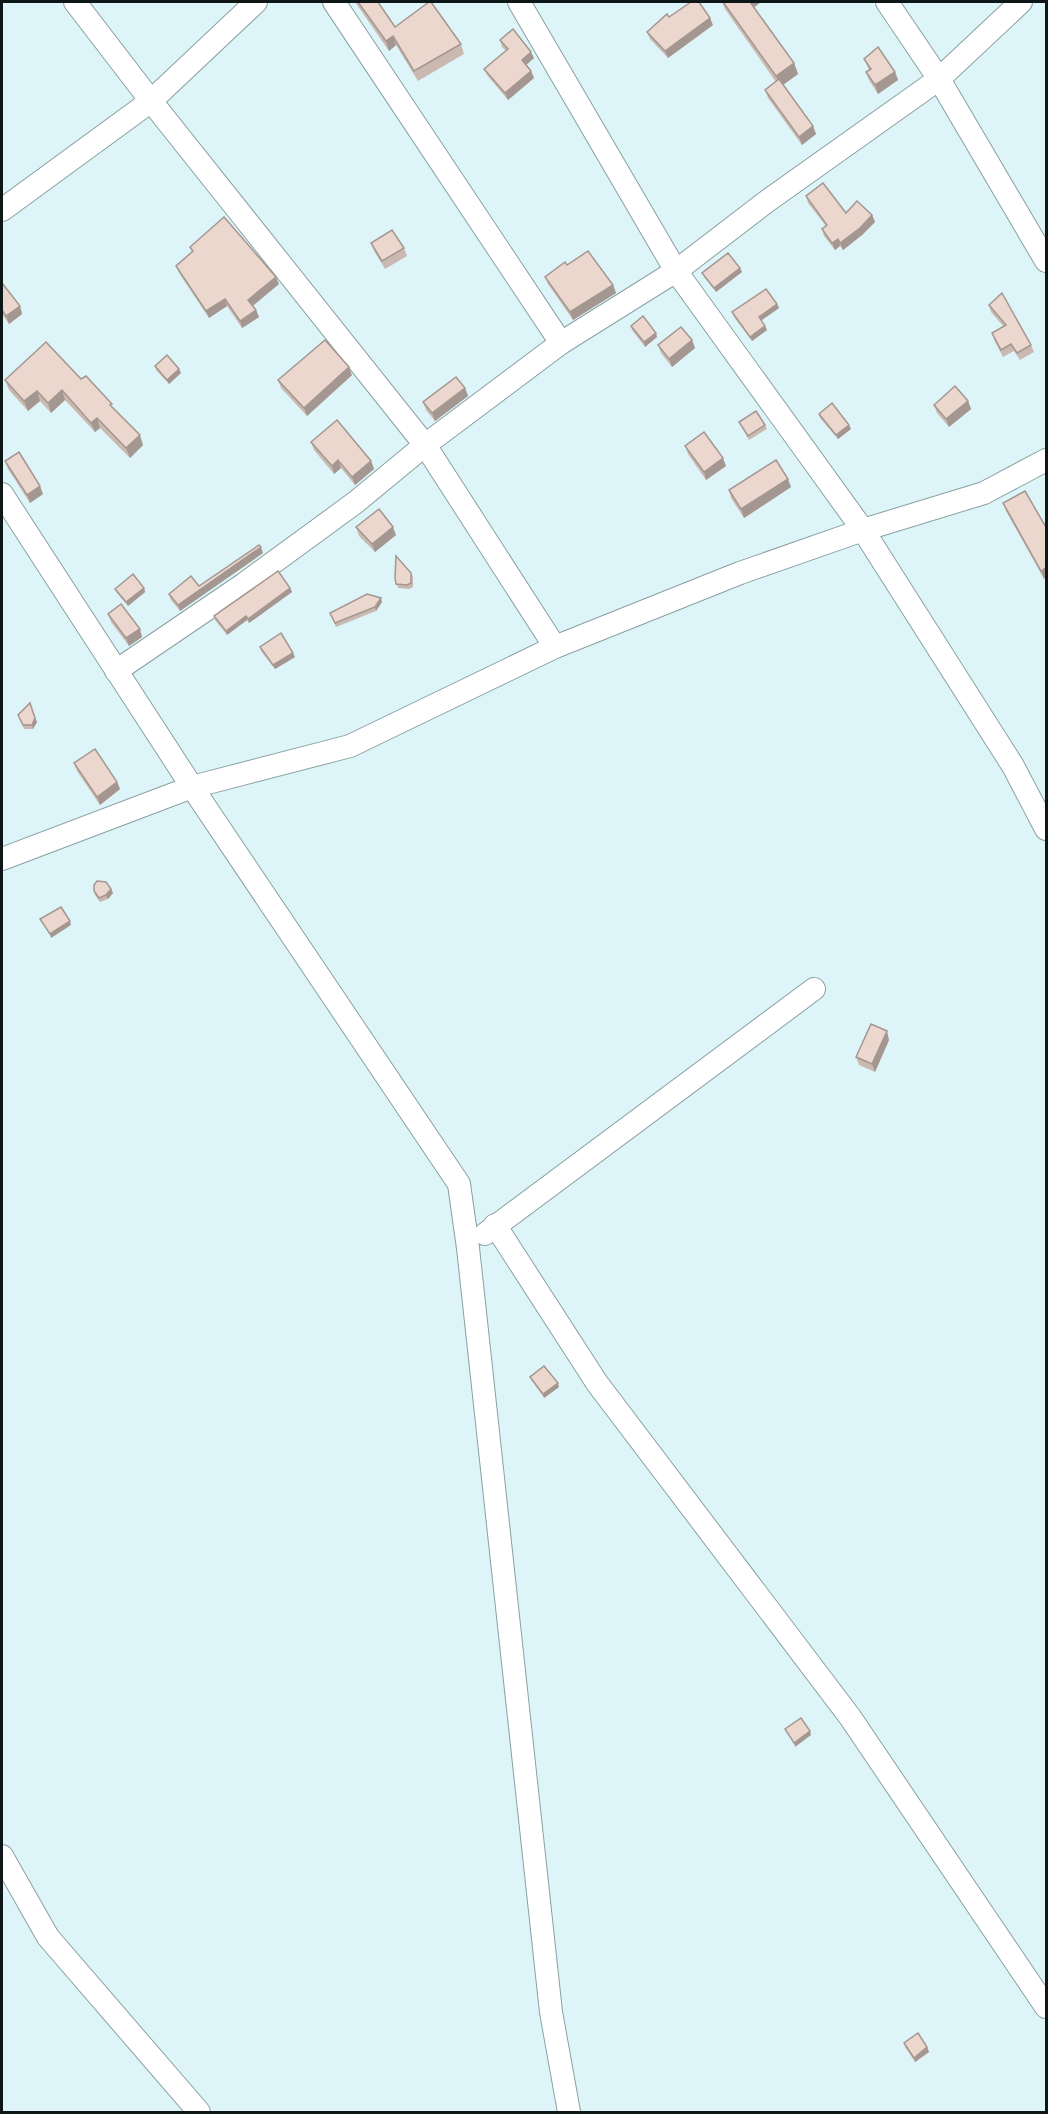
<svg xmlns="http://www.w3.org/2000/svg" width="1048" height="2114" font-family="Georgia,serif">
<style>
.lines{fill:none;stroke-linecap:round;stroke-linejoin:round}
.minor-casing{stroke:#8aa0a3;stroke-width:24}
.minor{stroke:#fff;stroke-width:22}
.wall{fill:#cab9b1}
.shaded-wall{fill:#a49690}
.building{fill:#ebd7ce;stroke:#a49690;stroke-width:1.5}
</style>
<rect width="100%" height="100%" fill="#ddf5f9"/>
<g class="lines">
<defs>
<g id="minor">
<path d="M 75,2 L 151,101 L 425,445 L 555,647"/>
<path d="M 334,2 L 561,343"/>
<path d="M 519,2 L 676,271 L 863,530 L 1013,766 L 1046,829"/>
<path d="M 887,2 L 939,79 L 1046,261"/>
<path d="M 2,210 L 151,101 L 256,2"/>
<path d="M 2,494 L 192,787 L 459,1184 L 468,1248 L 551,2012 L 569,2112"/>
<path d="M 116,671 L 244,584 L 356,502 L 425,445 L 561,343 L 676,271 L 766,202 L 939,79 L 1021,2"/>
<path d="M 2,859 L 192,787 L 350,746 L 555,647 L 740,573 L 863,530 L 984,493 L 1046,460"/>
<path d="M 495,1225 L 597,1383 L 850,1717 L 1046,2007"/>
<path d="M 485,1234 L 814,989"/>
<path d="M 2,1856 L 48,1937 L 199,2112"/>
</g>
</defs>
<use href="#minor" class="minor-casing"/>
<use href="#minor" class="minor"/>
</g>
<g class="wall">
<path d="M 355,2 L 378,2 L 395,27 L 461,44 L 464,54 L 418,81 L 396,45 L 389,51 Z"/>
<path d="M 722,2 L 761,2 L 754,7 L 794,63 L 798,74 L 783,85 L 813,126 L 816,134 L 802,145 L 768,98 L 765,90 L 776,82 L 725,9 Z"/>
<path d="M 669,17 L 713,25 L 668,58 L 650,39 L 647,32 Z"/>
<path d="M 500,40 L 534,58 L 526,65 L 531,71 L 534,78 L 508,100 L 487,75 L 484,69 L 506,51 L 502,47 Z"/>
<path d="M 864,59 L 895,72 L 898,80 L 878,94 L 869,80 L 866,72 L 869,70 Z"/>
<path d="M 806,196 L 846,213 L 872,215 L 875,222 L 862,235 L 843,250 L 840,246 L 835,250 L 824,236 L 822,229 L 826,226 L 808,203 Z"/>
<path d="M 371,243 L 404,248 L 407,256 L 385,269 L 374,251 Z"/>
<path d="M 190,247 L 279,284 L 253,306 L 256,310 L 259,317 L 242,328 L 227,306 L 209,318 L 179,273 L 176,266 L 192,252 Z"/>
<path d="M 567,265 L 613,285 L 616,293 L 573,320 L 548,284 L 545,277 Z"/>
<path d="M 742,272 L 716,292 L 704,277 L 702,273 Z"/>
<path d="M 2,283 L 20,306 L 22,314 L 9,324 L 2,314 Z"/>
<path d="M 777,304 L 779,308 L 761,321 L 767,330 L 752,341 L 734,317 L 732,312 Z"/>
<path d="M 989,305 L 1031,345 L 1034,352 L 1020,360 L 1014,351 L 1003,357 L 994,340 L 992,333 L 1004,327 L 991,312 Z"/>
<path d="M 631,326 L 656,333 L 657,337 L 645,347 L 632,330 Z"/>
<path d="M 692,340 L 695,348 L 672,367 L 661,353 L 658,345 Z"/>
<path d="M 155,366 L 181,373 L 169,384 L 156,370 Z"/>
<path d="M 352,375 L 307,416 L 281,388 L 278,380 Z"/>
<path d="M 81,379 L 113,408 L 143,445 L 130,458 L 100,428 L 95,432 L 65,400 L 51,413 L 40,401 L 28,411 L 9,390 L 5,380 Z"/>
<path d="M 465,388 L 468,396 L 435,421 L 426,410 L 423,402 Z"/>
<path d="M 968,401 L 971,409 L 949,427 L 937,413 L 934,405 Z"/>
<path d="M 819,414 L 851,429 L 838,439 L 820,418 Z"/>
<path d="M 739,422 L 765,425 L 767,429 L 749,440 Z"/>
<path d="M 311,442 L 371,461 L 374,469 L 355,485 L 341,468 L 334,474 L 314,450 Z"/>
<path d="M 685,446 L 726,466 L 706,480 L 688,454 Z"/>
<path d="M 5,461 L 43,494 L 30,503 L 8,469 Z"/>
<path d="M 791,487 L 744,518 L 731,498 L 729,490 Z"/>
<path d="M 1025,491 L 1044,579 L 1006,511 L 1003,503 Z"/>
<path d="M 356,527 L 396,535 L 375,552 L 359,536 Z"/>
<path d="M 263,553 L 180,611 L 171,600 L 169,594 L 199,586 Z"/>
<path d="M 411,573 L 413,577 L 413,587 L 409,589 L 398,588 L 395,578 Z"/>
<path d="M 144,588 L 145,592 L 128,606 L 117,593 L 115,589 Z"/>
<path d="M 290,588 L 292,592 L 249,623 L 247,620 L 227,635 L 215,620 L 214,616 Z"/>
<path d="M 382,602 L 376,611 L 336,627 L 330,613 Z"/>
<path d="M 108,614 L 140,629 L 142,637 L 129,646 L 111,622 Z"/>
<path d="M 260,647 L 295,657 L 275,669 L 261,651 Z"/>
<path d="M 30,703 L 37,722 L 33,729 L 24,729 L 18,715 Z"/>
<path d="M 74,763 L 117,782 L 120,789 L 100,805 L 77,771 Z"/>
<path d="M 111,889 L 113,893 L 108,899 L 100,902 L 95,895 L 94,891 Z"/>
<path d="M 889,1040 L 875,1072 L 859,1065 L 856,1057 Z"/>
<path d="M 530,1377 L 559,1387 L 544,1398 L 532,1381 Z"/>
<path d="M 904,2043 L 927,2047 L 929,2052 L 915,2062 L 905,2047 Z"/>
</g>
<g class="shaded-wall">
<path d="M 749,2 L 761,2 L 752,9 Z"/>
<path d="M 710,18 L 713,25 L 668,58 L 665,51 Z"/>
<path d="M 393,36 L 396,45 L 389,51 L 386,41 Z"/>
<path d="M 531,52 L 534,58 L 524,67 L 522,60 Z"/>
<path d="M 794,63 L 798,74 L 780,87 L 776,76 Z"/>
<path d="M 531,71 L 534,78 L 508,100 L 505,93 Z"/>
<path d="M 895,72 L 898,80 L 878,94 L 875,85 Z"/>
<path d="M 813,126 L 816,134 L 802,145 L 799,137 Z"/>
<path d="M 872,215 L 875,222 L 862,235 L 843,250 L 840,243 Z"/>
<path d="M 838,239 L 840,246 L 835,250 L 832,243 Z"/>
<path d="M 740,268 L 742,272 L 716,292 L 714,288 Z"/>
<path d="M 276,277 L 279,284 L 251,307 L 248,300 Z"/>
<path d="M 613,285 L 616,293 L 573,320 L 570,312 Z"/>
<path d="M 225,299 L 227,306 L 209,318 L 206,311 Z"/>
<path d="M 777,304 L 779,308 L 760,321 L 759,317 Z"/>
<path d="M 20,306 L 22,314 L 9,324 L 6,316 Z"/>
<path d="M 256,310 L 259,317 L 242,328 L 240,321 Z"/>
<path d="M 765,326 L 767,330 L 752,341 L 750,337 Z"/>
<path d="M 656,333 L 657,337 L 645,347 L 644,342 Z"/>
<path d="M 692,340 L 695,348 L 672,367 L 669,359 Z"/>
<path d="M 349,367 L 352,375 L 307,416 L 304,408 Z"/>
<path d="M 179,369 L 181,373 L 169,384 L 167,380 Z"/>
<path d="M 465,388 L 468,396 L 435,421 L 432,413 Z"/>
<path d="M 62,390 L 65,400 L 51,413 L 48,403 Z"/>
<path d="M 37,391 L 40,401 L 28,411 L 24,401 Z"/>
<path d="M 968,401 L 971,409 L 949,427 L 946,419 Z"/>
<path d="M 97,418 L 100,428 L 95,432 L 91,423 Z"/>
<path d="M 849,425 L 851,429 L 838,439 L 836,435 Z"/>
<path d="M 140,435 L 143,445 L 130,458 L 126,448 Z"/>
<path d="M 723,458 L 726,466 L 706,480 L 704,472 Z"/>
<path d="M 338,460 L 341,468 L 334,474 L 332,466 Z"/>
<path d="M 371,461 L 374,469 L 355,485 L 352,477 Z"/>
<path d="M 788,479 L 791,487 L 744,518 L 741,509 Z"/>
<path d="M 40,486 L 43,494 L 30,503 L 27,495 Z"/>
<path d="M 393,527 L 396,535 L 375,552 L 372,544 Z"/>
<path d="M 261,547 L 263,553 L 180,611 L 178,605 Z"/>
<path d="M 1047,567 L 1047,577 L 1044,579 L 1041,571 Z"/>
<path d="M 144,588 L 145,592 L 128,606 L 126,602 Z"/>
<path d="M 290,588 L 292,592 L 249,623 L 248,619 Z"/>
<path d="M 381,598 L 382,602 L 376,611 L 375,607 Z"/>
<path d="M 246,616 L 247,620 L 227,635 L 226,631 Z"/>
<path d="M 140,629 L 142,637 L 129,646 L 126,638 Z"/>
<path d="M 293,653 L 295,657 L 275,669 L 273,665 Z"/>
<path d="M 35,718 L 37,722 L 33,729 L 32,725 Z"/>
<path d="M 117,782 L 120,789 L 100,805 L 97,797 Z"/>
<path d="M 111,889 L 113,893 L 108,899 L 106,895 Z"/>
<path d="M 70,921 L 71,925 L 51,938 L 50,934 Z"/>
<path d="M 887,1031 L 889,1040 L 875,1072 L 872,1064 Z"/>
<path d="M 558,1383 L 559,1387 L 544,1398 L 543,1394 Z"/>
<path d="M 810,1731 L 811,1735 L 795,1747 L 794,1743 Z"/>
<path d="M 927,2047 L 929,2052 L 915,2062 L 914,2058 Z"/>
</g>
<g class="building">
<path d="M 358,2 L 378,2 L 395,27 L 429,2 L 431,2 L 461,44 L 414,71 L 393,36 L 386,41 Z"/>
<path d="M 691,2 L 699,2 L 710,18 L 665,51 L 647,32 L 667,14 L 669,17 Z"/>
<path d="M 723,2 L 750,2 L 794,63 L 776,76 Z"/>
<path d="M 513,29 L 531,52 L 522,60 L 531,71 L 505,93 L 484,69 L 508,49 L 500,40 Z"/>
<path d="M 878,47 L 895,72 L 875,85 L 866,72 L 871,69 L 864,59 Z"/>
<path d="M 779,79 L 813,126 L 799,137 L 765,90 Z"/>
<path d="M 823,183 L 846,213 L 857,201 L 872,215 L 860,228 L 840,243 L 838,239 L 832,243 L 822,229 L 827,225 L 806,196 Z"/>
<path d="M 224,217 L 276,277 L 248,300 L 256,310 L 240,321 L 225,299 L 206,311 L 176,266 L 193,251 L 190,247 Z"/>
<path d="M 392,230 L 404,248 L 382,261 L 371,243 Z"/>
<path d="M 588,251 L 613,285 L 570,312 L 545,277 L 565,262 L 567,265 Z"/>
<path d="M 728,253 L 740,268 L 714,288 L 702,273 Z"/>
<path d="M 2,283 L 20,306 L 6,316 L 2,310 Z"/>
<path d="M 766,289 L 777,304 L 759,317 L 765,326 L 750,337 L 732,312 Z"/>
<path d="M 1002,293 L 1031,345 L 1017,353 L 1011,344 L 1001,350 L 992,333 L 1006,325 L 989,305 Z"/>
<path d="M 643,316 L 656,333 L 644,342 L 631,326 Z"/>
<path d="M 681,327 L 692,340 L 669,359 L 658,345 Z"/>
<path d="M 325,340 L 349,367 L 304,408 L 278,380 Z"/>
<path d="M 46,342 L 81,379 L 86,376 L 112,404 L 110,405 L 140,435 L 126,448 L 97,418 L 91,423 L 62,390 L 48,403 L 37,391 L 24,401 L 5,380 Z"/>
<path d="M 167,355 L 179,369 L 167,380 L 155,366 Z"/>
<path d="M 456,377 L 465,388 L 432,413 L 423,402 Z"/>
<path d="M 955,386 L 968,401 L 946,419 L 934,405 Z"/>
<path d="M 832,403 L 849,425 L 836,435 L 819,414 Z"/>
<path d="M 756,411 L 765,425 L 748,436 L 739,422 Z"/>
<path d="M 337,420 L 371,461 L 352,477 L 338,460 L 332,466 L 311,442 Z"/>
<path d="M 704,432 L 723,458 L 704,472 L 685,446 Z"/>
<path d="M 19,452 L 40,486 L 27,495 L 5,461 Z"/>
<path d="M 776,460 L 788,479 L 741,509 L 729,490 Z"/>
<path d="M 1025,491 L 1047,529 L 1047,567 L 1041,571 L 1003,503 Z"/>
<path d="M 379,509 L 393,527 L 372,544 L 356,527 Z"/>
<path d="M 259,545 L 261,547 L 178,605 L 169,594 L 191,576 L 199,586 Z"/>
<path d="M 396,556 L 411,573 L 411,583 L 407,585 L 396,584 L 395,578 Z"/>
<path d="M 278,571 L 290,588 L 248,619 L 246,616 L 226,631 L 214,616 Z"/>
<path d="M 133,574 L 144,588 L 126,602 L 115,589 Z"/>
<path d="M 367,594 L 381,598 L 375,607 L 335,623 L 330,613 Z"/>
<path d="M 121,604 L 140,629 L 126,638 L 108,614 Z"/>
<path d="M 281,633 L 293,653 L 273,665 L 260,647 Z"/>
<path d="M 30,703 L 35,718 L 32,725 L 23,725 L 18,715 Z"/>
<path d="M 95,749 L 117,782 L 97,797 L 74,763 Z"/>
<path d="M 97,881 L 106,882 L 111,889 L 106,895 L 99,898 L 94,891 L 94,885 Z"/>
<path d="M 61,907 L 70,921 L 50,934 L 40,919 Z"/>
<path d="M 871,1024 L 887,1031 L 872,1064 L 856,1057 Z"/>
<path d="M 544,1366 L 558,1383 L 543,1394 L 530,1377 Z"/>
<path d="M 801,1718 L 810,1731 L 794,1743 L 785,1729 Z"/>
<path d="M 918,2033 L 927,2047 L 914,2058 L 904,2043 Z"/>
</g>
<rect width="1048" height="2114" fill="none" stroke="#0e1718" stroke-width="6"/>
</svg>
